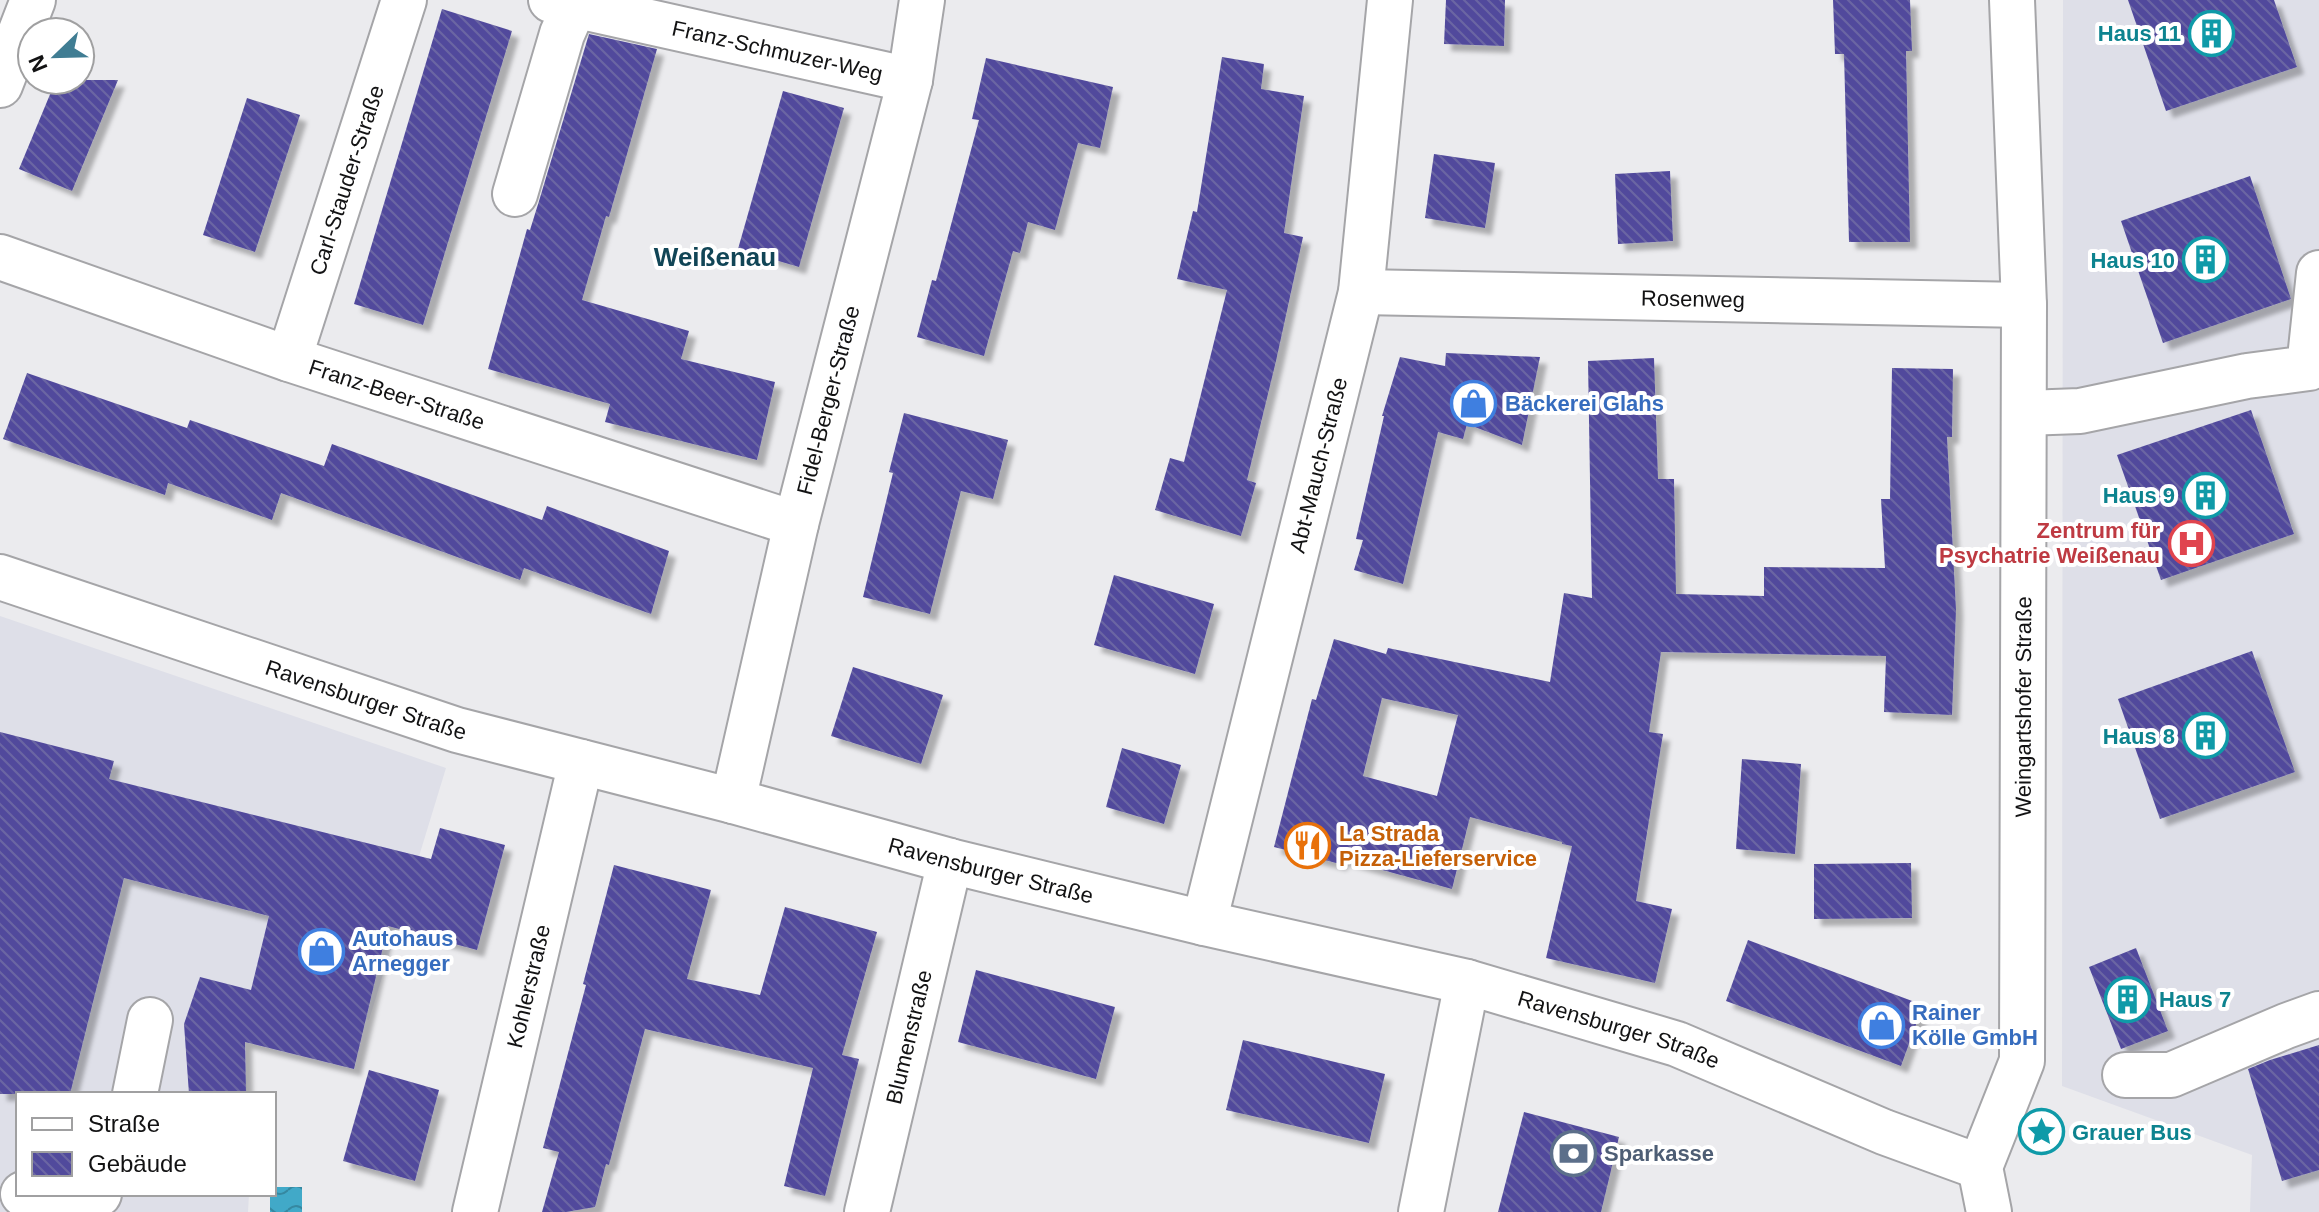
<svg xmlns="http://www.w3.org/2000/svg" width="2319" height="1212" font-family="Arial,sans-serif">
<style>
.built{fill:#dedfe8}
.water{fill:url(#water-waves)}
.building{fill:url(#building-back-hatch);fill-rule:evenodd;filter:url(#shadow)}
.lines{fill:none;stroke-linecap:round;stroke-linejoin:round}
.minor-casing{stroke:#a5a5a8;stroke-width:48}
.minor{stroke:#fff;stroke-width:44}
.labels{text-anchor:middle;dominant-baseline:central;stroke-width:8;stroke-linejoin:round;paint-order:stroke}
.culture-label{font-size:22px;font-weight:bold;fill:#0d838f;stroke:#fff;text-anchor:end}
.street-label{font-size:22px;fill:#121213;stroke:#fff}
.shop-label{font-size:22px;font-weight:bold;fill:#366cbe;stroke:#fff;text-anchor:start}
.health-label{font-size:22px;font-weight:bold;fill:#be3a42;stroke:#fff;text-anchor:end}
.food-label{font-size:22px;font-weight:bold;fill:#c56008;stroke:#fff;text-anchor:start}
.service-label{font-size:22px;font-weight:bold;fill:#4e5e75;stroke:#fff;text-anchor:start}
.quarter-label{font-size:26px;font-weight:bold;fill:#114556;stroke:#fff}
</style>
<defs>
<pattern id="water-waves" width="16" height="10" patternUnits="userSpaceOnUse" patternTransform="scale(2)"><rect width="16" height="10" fill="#41a9c8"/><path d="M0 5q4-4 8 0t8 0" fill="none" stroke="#3588a1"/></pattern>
<pattern id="building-back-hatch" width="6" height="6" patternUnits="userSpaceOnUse" patternTransform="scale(2)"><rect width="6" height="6" fill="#514a9c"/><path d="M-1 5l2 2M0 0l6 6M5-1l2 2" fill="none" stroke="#6b66a3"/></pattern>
<filter id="shadow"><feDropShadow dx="7" dy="7" stdDeviation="2" flood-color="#0004"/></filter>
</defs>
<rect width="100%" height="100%" fill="#ebebee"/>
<g class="built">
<path d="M 2063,0 L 2319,0 L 2319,1212 L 2250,1212 L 2252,1155 L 2062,1086 Z"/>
<path d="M 0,616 L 446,768 L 369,1020 L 242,989 L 247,1094 L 18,1094 L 18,1194 L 249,1194 L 248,1212 L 0,1212 Z"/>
</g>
<path class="water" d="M 274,1187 L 302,1187 L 302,1212 L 270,1212 L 270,1194 L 274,1194 Z"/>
<g class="building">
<path d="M 1446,0 L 1505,0 L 1504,46 L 1444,44 Z"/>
<path d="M 1833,0 L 1910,0 L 1912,51 L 1906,51 L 1910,242 L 1849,242 L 1844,54 L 1835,54 Z"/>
<path d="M 2128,0 L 2274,0 L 2297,67 L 2166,111 Z"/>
<path d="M 442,9 L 512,31 L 423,325 L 354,304 Z"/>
<path d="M 589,34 L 657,49 L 609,217 L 606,216 L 582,300 L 689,331 L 681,359 L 775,382 L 757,460 L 605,422 L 610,404 L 488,369 L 527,229 L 530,230 L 539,201 Z"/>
<path d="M 1222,57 L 1264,64 L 1261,89 L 1304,96 L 1284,233 L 1303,237 L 1276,361 L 1247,480 L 1256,483 L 1241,536 L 1155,510 L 1170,458 L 1184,462 L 1227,290 L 1177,279 L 1193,211 L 1197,212 Z"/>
<path d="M 986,58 L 1113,87 L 1100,148 L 1078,143 L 1055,230 L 1028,222 L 1020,253 L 1013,251 L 984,356 L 917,337 L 932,280 L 936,281 L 979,120 L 972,119 Z"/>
<path d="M 56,80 L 118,80 L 72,191 L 19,169 Z"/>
<path d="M 783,91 L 844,108 L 799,267 L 738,249 Z"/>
<path d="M 247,98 L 300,115 L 255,252 L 203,235 Z"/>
<path d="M 1434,154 L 1495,163 L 1485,228 L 1425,218 Z"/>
<path d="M 1670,171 L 1673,241 L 1618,244 L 1615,174 Z"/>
<path d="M 2250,176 L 2291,299 L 2163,343 L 2121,221 Z"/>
<path d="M 1446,353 L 1540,357 L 1522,445 L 1467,424 L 1463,439 L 1438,432 L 1403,584 L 1354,570 L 1363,540 L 1356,539 L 1384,416 L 1382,416 L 1400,357 L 1445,366 Z"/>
<path d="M 1654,358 L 1658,479 L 1674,479 L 1676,594 L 1764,596 L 1764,567 L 1885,568 L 1881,499 L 1890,499 L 1892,368 L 1953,369 L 1952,437 L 1947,437 L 1956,610 L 1952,715 L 1884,712 L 1886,656 L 1661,652 L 1649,732 L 1663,734 L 1636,901 L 1672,909 L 1655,983 L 1546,958 L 1572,846 L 1562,844 L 1562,842 L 1470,817 L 1452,889 L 1342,859 L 1340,864 L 1274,847 L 1312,699 L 1316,700 L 1334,639 L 1386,654 L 1388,648 L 1550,682 L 1564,593 L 1592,598 L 1588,361 ZM 1382,698 L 1458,715 L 1437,796 L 1363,776 Z"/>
<path d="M 27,373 L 187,428 L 190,420 L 324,466 L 332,444 L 542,520 L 547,506 L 669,551 L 651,614 L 524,568 L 520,580 L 281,493 L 272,520 L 168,483 L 165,495 L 3,439 Z"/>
<path d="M 2251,410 L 2294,534 L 2161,580 L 2117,455 Z"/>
<path d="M 904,413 L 1008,440 L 993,499 L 961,491 L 930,614 L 863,597 L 893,473 L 889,472 Z"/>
<path d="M 1114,575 L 1214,604 L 1195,674 L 1094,645 Z"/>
<path d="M 2252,651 L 2295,772 L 2160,819 L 2118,699 Z"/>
<path d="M 853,667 L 943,695 L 921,764 L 831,736 Z"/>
<path d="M 0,732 L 114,761 L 109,779 L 431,859 L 440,828 L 505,845 L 477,950 L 388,926 L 354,1069 L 245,1042 L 246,1094 L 189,1094 L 184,1024 L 200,977 L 251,990 L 269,916 L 124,878 L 70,1094 L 0,1094 Z"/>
<path d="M 1122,748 L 1181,765 L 1164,824 L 1106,807 Z"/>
<path d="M 1742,759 L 1801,764 L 1795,854 L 1736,849 Z"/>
<path d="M 1911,863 L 1912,918 L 1814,919 L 1814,864 Z"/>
<path d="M 614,865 L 711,890 L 687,979 L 760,995 L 785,907 L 877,932 L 842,1055 L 859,1059 L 825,1196 L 784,1186 L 813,1068 L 645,1029 L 609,1165 L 606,1164 L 595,1207 L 566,1212 L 542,1212 L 559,1152 L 543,1148 L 586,985 L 583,984 Z"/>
<path d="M 1748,940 L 1923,1005 L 1901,1066 L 1726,1001 Z"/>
<path d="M 2136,948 L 2168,1031 L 2121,1049 L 2089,967 Z"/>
<path d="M 976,970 L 1115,1007 L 1096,1079 L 958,1042 Z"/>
<path d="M 1243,1040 L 1385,1074 L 1369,1143 L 1226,1110 Z"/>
<path d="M 2319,1045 L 2319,1170 L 2282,1181 L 2248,1069 L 2270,1060 Z"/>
<path d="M 369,1070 L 439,1090 L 415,1181 L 343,1161 Z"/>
<path d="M 1524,1112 L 1619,1137 L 1601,1212 L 1498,1212 Z"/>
</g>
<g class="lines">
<defs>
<g id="minor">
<path id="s1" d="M 551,0 L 910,80"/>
<path d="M 0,85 L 33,0"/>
<path d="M 515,194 L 562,34 L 577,0"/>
<path id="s2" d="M 0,257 L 289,359 L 796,524"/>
<path id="s3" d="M 1361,292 L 2024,305"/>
<path id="s4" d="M 289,359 L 404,0"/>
<path d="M 2024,413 L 2080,411 L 2247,376 L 2309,368 L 2319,273"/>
<path id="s5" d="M 0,577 L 457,730 L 733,801 L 950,861 L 1204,923 L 1467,982 L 1677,1044 L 1884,1132 L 1980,1167"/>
<path id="s6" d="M 733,801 L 796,524 L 910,80 L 922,0"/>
<path id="s7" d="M 1204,923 L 1361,292 L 1390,0"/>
<path d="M 2125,1075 L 2171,1075 L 2286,1026 L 2319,1014"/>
<path d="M 135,1094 L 150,1020"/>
<path d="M 23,1194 L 76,1206 L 99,1194"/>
<path id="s8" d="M 475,1212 L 581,762"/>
<path id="s9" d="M 867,1212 L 950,861"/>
<path d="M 1421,1212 L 1467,982"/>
<path id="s10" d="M 1989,1212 L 1980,1167 L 2022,1061 L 2024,305 L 2012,0"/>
</g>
</defs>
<use href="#minor" class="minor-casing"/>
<use href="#minor" class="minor"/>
</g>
<defs>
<symbol id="building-ring" viewBox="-11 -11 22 22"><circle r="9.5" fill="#fff" stroke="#0f9aa8" stroke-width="1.5"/><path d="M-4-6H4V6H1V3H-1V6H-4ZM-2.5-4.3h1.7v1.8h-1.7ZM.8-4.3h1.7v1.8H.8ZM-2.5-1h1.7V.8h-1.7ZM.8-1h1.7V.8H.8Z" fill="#0f9aa8"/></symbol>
<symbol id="shop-ring" viewBox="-11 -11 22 22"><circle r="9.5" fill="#fff" stroke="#3f7fe0" stroke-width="1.5"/><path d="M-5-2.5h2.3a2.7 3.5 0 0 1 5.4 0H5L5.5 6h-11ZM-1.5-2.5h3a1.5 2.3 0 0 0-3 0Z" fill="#3f7fe0"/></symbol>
<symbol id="hospital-ring" viewBox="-11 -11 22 22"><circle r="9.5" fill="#fff" stroke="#e0444e" stroke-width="1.5"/><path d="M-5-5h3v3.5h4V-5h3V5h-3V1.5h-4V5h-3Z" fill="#e0444e"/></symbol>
<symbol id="restaurant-ring" viewBox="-11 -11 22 22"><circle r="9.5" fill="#fff" stroke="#e8710a" stroke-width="1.5"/><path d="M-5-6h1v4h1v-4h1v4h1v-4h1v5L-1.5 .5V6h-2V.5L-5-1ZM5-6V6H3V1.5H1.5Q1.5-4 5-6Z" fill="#e8710a"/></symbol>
<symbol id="sight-ring" viewBox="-11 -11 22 22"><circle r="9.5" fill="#fff" stroke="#0f9aa8" stroke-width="1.5"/><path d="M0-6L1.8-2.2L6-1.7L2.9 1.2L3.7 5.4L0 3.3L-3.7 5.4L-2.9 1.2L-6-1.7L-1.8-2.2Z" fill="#0f9aa8"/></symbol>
<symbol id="bank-ring" viewBox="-11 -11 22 22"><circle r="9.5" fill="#fff" stroke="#5c6f8a" stroke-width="1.5"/><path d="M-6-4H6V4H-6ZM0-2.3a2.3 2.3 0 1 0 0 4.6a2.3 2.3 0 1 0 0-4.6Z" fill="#5c6f8a"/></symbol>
</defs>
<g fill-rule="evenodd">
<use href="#building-ring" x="2186" y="8" width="51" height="51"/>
<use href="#building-ring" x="2180" y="234" width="51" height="51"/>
<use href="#shop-ring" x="1448" y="378" width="51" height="51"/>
<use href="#building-ring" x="2180" y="470" width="51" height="51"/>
<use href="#hospital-ring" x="2166" y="518" width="51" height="51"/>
<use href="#building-ring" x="2180" y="710" width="51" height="51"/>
<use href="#restaurant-ring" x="1282" y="820" width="51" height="51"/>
<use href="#shop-ring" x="296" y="926" width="51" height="51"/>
<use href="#building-ring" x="2102" y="974" width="51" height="51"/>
<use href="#shop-ring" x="1856" y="1000" width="51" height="51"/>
<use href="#sight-ring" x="2016" y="1106" width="51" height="51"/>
<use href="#bank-ring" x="1548" y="1128" width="51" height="51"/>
</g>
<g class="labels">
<g class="culture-label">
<text x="2181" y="33">Haus 11</text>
<text x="2175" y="260">Haus 10</text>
<text x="2175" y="495">Haus 9</text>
<text x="2175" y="736">Haus 8</text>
<text x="2159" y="999" text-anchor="start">Haus 7</text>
<text x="2072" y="1132" text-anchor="start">Grauer Bus</text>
</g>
<g class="street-label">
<text stroke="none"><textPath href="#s1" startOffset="232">Franz-Schmuzer-Weg</textPath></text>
<text stroke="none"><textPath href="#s4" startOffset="188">Carl-Stauder-Straße</textPath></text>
<text stroke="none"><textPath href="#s3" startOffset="332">Rosenweg</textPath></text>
<text stroke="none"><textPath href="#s2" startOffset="420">Franz-Beer-Straße</textPath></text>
<text stroke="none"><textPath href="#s6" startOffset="412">Fidel-Berger-Straße</textPath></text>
<text stroke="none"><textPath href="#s7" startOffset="472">Abt-Mauch-Straße</textPath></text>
<text stroke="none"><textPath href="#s5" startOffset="386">Ravensburger Straße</textPath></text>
<text stroke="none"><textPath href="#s10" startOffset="514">Weingartshofer Straße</textPath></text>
<text stroke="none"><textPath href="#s5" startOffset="1034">Ravensburger Straße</textPath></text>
<text stroke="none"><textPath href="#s8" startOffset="232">Kohlerstraße</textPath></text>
<text stroke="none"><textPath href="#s5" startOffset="1682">Ravensburger Straße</textPath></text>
<text stroke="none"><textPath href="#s9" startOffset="180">Blumenstraße</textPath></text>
</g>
<g class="shop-label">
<text x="1505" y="403">Bäckerei Glahs</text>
<text x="352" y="938">Autohaus<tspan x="352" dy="25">Arnegger</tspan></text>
<text x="1912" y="1012">Rainer<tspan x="1912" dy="25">Kölle GmbH</tspan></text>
</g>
<g class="health-label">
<text x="2160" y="530">Zentrum für<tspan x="2160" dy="25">Psychatrie Weißenau</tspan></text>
</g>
<g class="food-label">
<text x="1339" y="833">La Strada<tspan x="1339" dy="25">Pizza-Lieferservice</tspan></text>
</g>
<g class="service-label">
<text x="1604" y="1153">Sparkasse</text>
</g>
<g class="quarter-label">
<text x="715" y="257">Weißenau</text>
</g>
</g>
<rect x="16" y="1092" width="260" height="104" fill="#ffffff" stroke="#a0a0a1" stroke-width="2"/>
<rect x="32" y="1118" width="40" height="12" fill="#ffffff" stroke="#a0a0a1" stroke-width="2"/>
<text x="88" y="1132" font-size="24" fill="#121213">Straße</text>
<rect x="32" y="1152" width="40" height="24" fill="url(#building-back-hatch)" stroke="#a0a0a1" stroke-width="2"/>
<text x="88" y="1172" font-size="24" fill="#121213">Gebäude</text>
<g transform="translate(56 56) rotate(247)"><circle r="38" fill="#ffffff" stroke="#a0a0a1" stroke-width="2"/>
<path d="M0-6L14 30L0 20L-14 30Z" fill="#407d93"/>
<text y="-12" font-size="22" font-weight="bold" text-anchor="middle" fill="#121213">N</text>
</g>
</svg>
